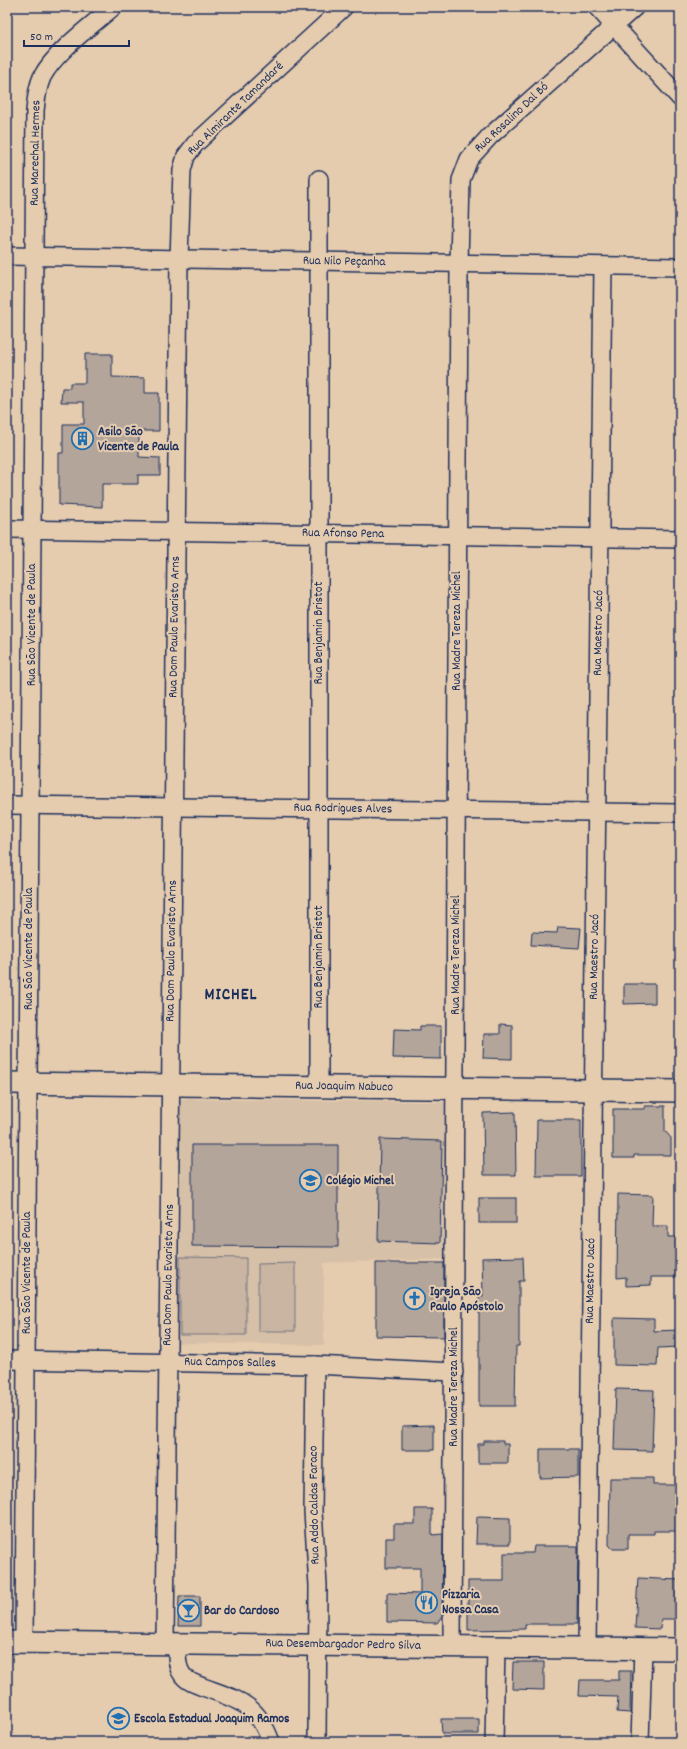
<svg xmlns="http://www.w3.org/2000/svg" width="687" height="1749" font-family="Dekko,sans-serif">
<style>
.built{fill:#d7c0a8}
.green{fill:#c9b5a2;stroke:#727280}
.building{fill:#b3a59a;stroke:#1b2f5e}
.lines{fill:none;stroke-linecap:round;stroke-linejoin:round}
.minor-casing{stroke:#1b2f5e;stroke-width:20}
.major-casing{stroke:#1b2f5e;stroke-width:24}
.minor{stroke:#e6ccae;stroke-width:17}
.major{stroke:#e6ccae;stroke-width:21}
.labels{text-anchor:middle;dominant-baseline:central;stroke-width:4;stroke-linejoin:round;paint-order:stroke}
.street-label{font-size:13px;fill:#1b2f5e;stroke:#e6ccae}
.poi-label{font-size:13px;font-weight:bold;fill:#1b2f5e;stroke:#e6ccae;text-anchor:start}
.district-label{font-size:17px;font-weight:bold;letter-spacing:1px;fill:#1b2f5e;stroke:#e6ccae}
</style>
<rect width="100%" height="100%" fill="#e6ccae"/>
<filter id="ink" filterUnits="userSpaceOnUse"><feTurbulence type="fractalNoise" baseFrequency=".025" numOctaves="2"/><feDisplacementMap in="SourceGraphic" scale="8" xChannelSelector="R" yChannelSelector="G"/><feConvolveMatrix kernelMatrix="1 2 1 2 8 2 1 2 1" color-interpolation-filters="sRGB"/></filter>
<g filter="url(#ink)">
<path class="built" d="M 174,1099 L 449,1102 L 446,1259 L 324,1263 L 324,1345 L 173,1343 Z"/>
<g class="green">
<path d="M 180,1257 L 246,1258 L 246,1335 L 180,1335 Z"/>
<path d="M 295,1263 L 295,1331 L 258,1331 L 258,1264 Z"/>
</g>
<g class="building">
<path d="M 85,354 L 112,354 L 112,377 L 145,378 L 145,393 L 159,393 L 159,431 L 139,431 L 139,457 L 160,458 L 160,475 L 138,475 L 138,484 L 102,484 L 102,507 L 59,505 L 59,453 L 63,453 L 63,424 L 84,424 L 84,402 L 61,402 L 62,388 L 70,388 L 70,383 L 85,383 Z"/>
<path d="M 558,927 L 581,928 L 579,948 L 531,945 L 532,932 L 557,933 Z"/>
<path d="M 624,984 L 655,984 L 655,1003 L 624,1004 Z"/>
<path d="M 500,1024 L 512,1025 L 512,1059 L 483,1058 L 484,1034 L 500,1034 Z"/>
<path d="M 420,1026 L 441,1026 L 441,1059 L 393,1058 L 394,1029 L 420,1030 Z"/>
<path d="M 645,1106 L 665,1106 L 665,1131 L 671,1138 L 671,1155 L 634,1155 L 634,1158 L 613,1158 L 613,1109 L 645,1109 Z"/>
<path d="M 515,1112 L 516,1175 L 484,1175 L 483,1113 Z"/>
<path d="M 537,1120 L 581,1120 L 581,1176 L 536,1176 Z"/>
<path d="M 380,1139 L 442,1141 L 440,1243 L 378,1241 Z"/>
<path d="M 192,1145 L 338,1145 L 338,1247 L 192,1246 Z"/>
<path d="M 618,1194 L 653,1195 L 652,1226 L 668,1226 L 668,1237 L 680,1237 L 680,1277 L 651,1277 L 651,1285 L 626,1286 L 626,1277 L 617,1278 Z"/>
<rect x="479" y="1198" width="37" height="25"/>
<path d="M 523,1257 L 524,1281 L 519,1281 L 519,1346 L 516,1346 L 515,1406 L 479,1406 L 479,1296 L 483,1296 L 482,1258 Z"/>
<path d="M 376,1263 L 444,1263 L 444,1337 L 376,1336 Z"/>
<path d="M 614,1318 L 654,1319 L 654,1331 L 680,1330 L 680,1347 L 658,1348 L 657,1366 L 614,1365 Z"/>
<path d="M 616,1389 L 654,1390 L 652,1451 L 614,1450 Z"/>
<path d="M 434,1425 L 434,1450 L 402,1450 L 402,1426 Z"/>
<path d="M 484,1441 L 503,1441 L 503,1444 L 508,1444 L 508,1463 L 478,1463 L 478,1444 L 484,1444 Z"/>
<path d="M 540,1449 L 578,1449 L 578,1477 L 540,1478 Z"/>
<path d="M 610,1478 L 653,1478 L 653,1485 L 680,1485 L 680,1531 L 654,1531 L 654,1534 L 628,1534 L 628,1549 L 613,1549 L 609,1545 Z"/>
<path d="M 415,1509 L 432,1509 L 432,1535 L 443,1534 L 442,1617 L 437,1623 L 387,1622 L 387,1593 L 420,1594 L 420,1568 L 386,1568 L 386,1538 L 394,1538 L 394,1524 L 415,1524 Z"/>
<path d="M 477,1517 L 510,1518 L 510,1544 L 476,1544 Z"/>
<path d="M 534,1546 L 578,1546 L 577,1624 L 525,1624 L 525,1629 L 468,1630 L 468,1581 L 504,1581 L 504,1553 L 533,1553 Z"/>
<path d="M 638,1578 L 680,1580 L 680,1619 L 661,1619 L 660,1629 L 635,1628 Z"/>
<path d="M 179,1596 L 200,1596 L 200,1626 L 178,1626 Z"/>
<path d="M 513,1662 L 544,1662 L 544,1690 L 512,1689 Z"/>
<path d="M 619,1671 L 631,1671 L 630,1713 L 617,1712 L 618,1697 L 579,1696 L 580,1680 L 619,1680 Z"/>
<path d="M 441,1719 L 479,1719 L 479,1734 L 442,1734 Z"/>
</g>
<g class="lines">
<defs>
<g id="minor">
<path d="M 597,7 L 680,98"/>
<path d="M 319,179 L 319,1087"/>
<path d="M 7,256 L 680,267"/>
<path d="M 7,529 L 680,539"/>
<path d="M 7,805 L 680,813"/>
<path d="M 7,1360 L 315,1365 L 454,1372"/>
<path d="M 315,1365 L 313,1512 L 318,1585 L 317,1742"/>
<path d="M 24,1642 L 35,111 C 36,100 37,88 42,77 C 55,52 91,26 113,7"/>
<path d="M 165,1643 L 179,259 L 182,170 L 186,156 L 195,144 L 344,7"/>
<path d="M 177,1644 C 177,1653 176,1666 182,1674 C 186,1681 195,1684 203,1687 C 238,1700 257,1703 271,1742"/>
<path d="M 452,1646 L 459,263 L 461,180 L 469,159 L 490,136 L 635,7"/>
<path d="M 587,1648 L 603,266"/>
<path d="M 494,1742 L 496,1647"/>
<path d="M 640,1742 L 643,1648"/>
</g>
<g id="major">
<path d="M 7,1083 L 680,1091"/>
<path d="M 7,1642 L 680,1649"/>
</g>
</defs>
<use href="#minor" class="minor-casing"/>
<use href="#major" class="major-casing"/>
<use href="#minor" class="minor"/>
<use href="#major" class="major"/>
</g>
</g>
<defs>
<symbol id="building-ring" viewBox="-11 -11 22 22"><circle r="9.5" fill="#e6ccae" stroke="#1f6fb2" stroke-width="1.5"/><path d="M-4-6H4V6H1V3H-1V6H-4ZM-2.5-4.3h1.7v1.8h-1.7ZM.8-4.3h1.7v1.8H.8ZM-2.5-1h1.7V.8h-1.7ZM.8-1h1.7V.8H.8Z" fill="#1f6fb2"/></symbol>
<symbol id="school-ring" viewBox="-11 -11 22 22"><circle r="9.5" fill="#e6ccae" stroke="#1f6fb2" stroke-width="1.5"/><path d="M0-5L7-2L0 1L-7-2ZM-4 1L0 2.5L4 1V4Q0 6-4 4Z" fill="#1f6fb2"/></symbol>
<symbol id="church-ring" viewBox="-11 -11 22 22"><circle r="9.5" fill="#e6ccae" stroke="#1f6fb2" stroke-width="1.5"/><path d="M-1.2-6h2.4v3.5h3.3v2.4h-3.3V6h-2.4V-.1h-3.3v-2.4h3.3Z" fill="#1f6fb2"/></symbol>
<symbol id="restaurant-ring" viewBox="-11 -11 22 22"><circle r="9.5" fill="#e6ccae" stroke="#1f6fb2" stroke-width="1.5"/><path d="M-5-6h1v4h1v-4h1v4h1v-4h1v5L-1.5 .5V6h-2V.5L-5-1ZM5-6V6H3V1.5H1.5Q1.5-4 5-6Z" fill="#1f6fb2"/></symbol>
<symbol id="bar-ring" viewBox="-11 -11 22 22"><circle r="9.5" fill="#e6ccae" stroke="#1f6fb2" stroke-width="1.5"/><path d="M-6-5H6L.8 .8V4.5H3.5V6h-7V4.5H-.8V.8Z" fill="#1f6fb2"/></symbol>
</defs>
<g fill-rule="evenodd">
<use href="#building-ring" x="70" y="426" width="25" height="25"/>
<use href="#school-ring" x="298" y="1168" width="25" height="25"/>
<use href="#church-ring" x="402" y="1286" width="25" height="25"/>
<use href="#restaurant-ring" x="414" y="1590" width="25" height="25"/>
<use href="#bar-ring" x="176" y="1598" width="25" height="25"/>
<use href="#school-ring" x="106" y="1706" width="25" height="25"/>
</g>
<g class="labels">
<g class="street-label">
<text transform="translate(236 109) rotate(-44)">Rua Almirante Tamandaré</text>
<text transform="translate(512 118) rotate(-43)">Rua Rosalino Dal Bó</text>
<text transform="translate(36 153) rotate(-89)">Rua Marechal Hermes</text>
<text transform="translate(344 262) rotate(1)">Rua Nilo Peçanha</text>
<text transform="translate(343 534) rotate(1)">Rua Afonso Pena</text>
<text transform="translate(32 625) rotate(-90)">Rua São Vicente de Paula</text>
<text transform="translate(175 627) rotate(-89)">Rua Dom Paulo Evaristo Arns</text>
<text transform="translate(457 631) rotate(-90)">Rua Madre Tereza Michel</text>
<text transform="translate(319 633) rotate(-90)">Rua Benjamin Bristot</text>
<text transform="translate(599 633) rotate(-89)">Rua Maestro Jacó</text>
<text transform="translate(343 809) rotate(1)">Rua Rodrigues Alves</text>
<text transform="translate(29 949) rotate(-90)">Rua São Vicente de Paula</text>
<text transform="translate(172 951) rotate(-89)">Rua Dom Paulo Evaristo Arns</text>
<text transform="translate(456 955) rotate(-90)">Rua Madre Tereza Michel</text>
<text transform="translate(319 957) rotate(-90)">Rua Benjamin Bristot</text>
<text transform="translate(595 957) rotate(-89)">Rua Maestro Jacó</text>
<text transform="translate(344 1087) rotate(1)">Rua Joaquim Nabuco</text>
<text transform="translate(27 1273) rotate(-90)">Rua São Vicente de Paula</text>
<text transform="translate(169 1275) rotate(-89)">Rua Dom Paulo Evaristo Arns</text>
<text transform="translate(591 1281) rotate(-89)">Rua Maestro Jacó</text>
<text transform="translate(230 1363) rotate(1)">Rua Campos Salles</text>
<text transform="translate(454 1387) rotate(-90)">Rua Madre Tereza Michel</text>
<text transform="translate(315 1505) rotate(-91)">Rua Addo Caldas Faraco</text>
<text transform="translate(343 1645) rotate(1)">Rua Desembargador Pedro Silva</text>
</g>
<g class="poi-label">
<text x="98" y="432">Asilo São<tspan x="98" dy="15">Vicente de Paula</tspan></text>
<text x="326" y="1181">Colégio Michel</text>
<text x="430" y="1292">Igreja São<tspan x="430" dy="15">Paulo Apóstolo</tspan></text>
<text x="442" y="1595">Pizzaria<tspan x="442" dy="15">Nossa Casa</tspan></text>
<text x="204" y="1611">Bar do Cardoso</text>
<text x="134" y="1719">Escola Estadual Joaquim Ramos</text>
</g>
<g class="district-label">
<text x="231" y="996">MICHEL</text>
</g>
</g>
<rect width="687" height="1749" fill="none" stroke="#e6ccae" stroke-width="24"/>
<rect x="12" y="12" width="663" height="1725" fill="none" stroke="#1b2f5e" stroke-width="1.5" filter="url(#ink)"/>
<path d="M24 40v6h105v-6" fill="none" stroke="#1b2f5e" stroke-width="2"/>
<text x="30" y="40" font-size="12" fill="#1b2f5e" stroke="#e6ccae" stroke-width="3" paint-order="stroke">50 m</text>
</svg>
